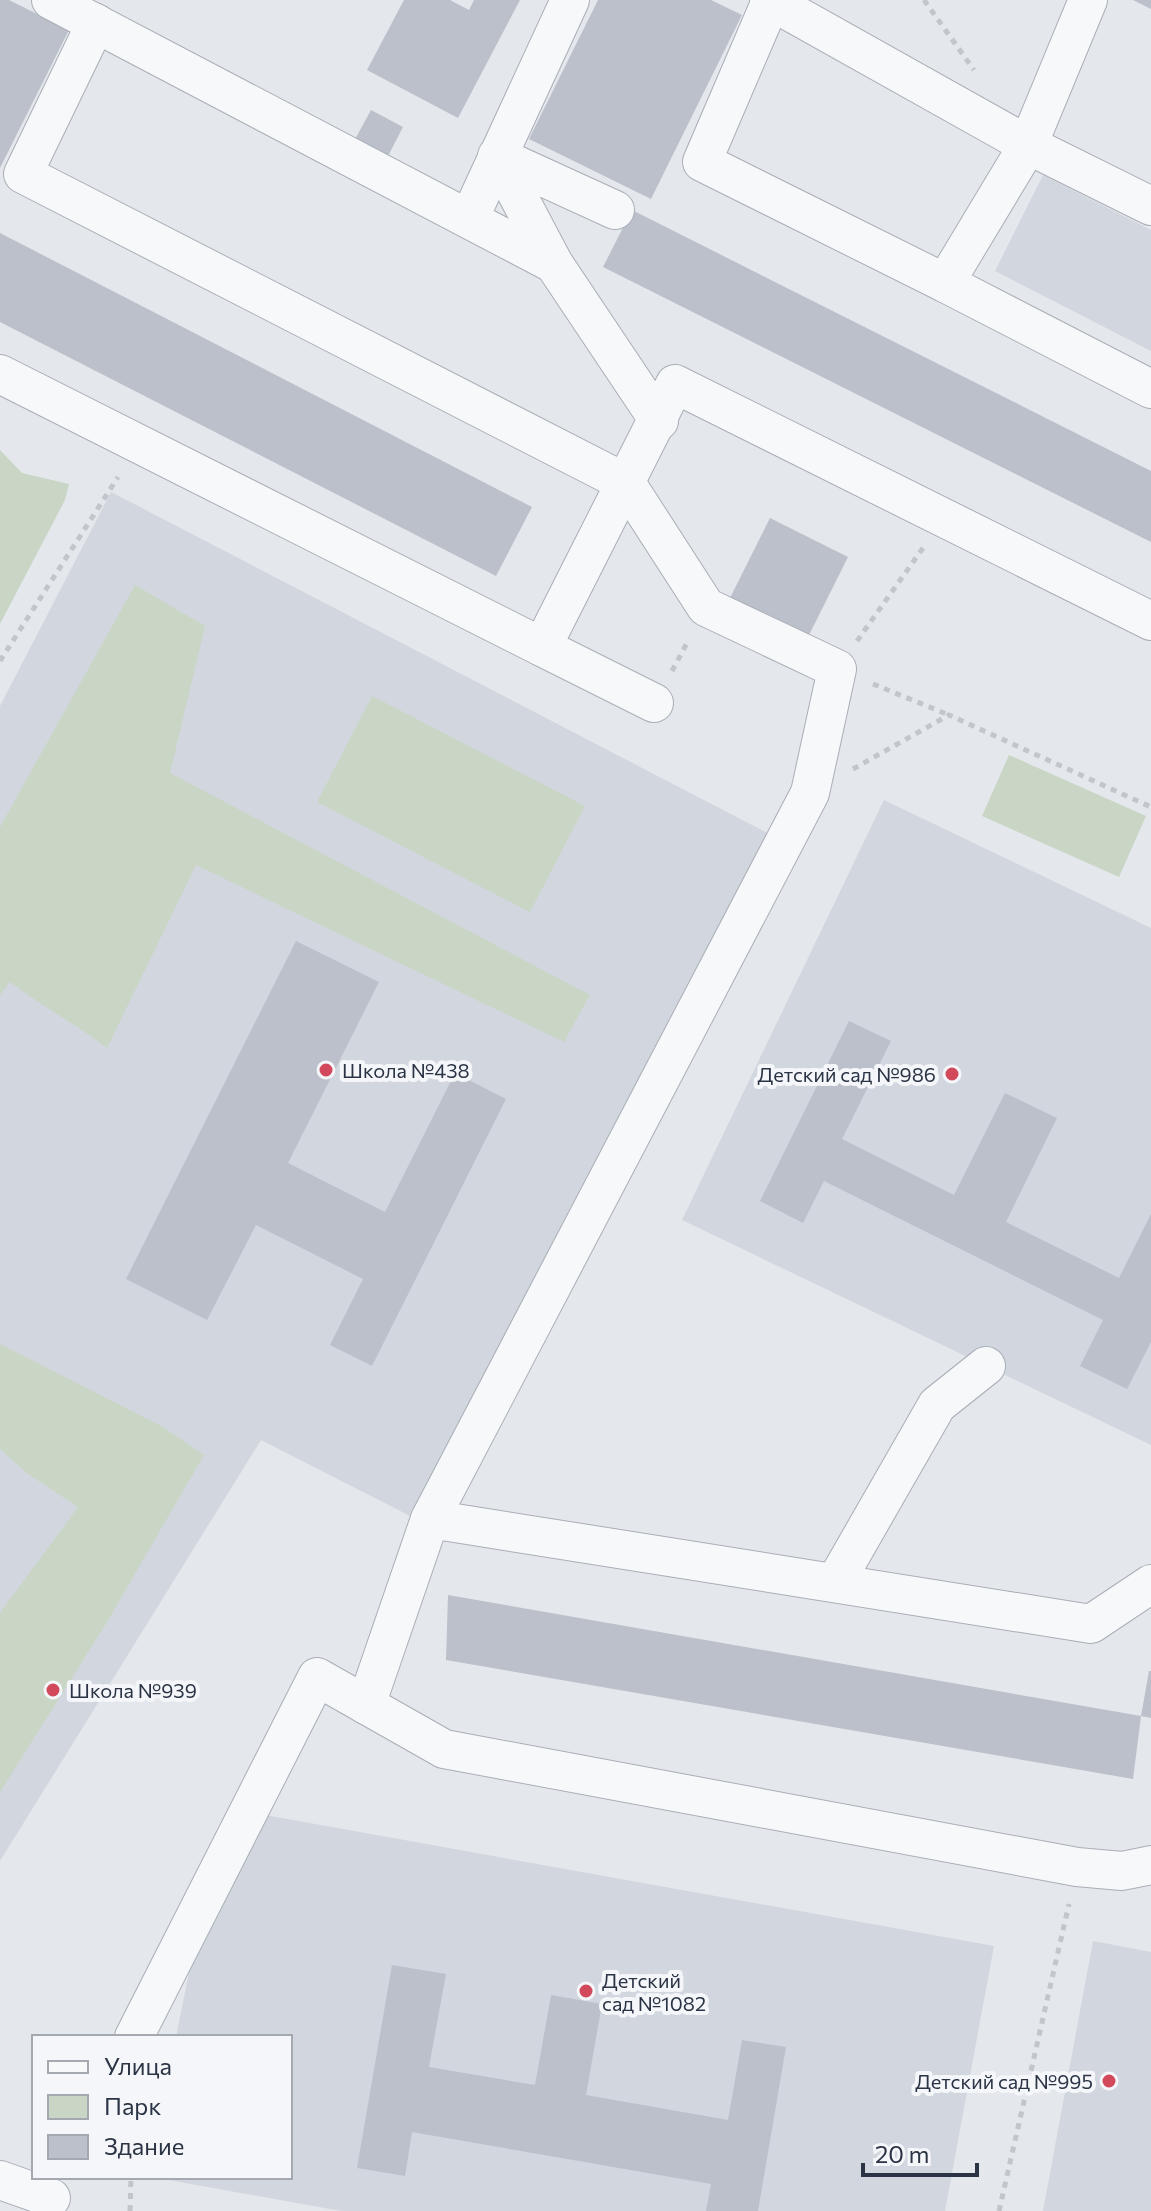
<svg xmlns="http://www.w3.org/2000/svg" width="1151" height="2211" font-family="Commissioner,sans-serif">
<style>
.built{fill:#d2d6de}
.green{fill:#c9d6c5}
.building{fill:#bbc0ca}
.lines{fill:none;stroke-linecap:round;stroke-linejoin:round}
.minor-casing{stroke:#a9aeb7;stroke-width:40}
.path{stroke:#c2c5cb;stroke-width:5;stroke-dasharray:6 6;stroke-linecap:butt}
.minor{stroke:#f7f8fa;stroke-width:38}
.poi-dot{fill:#d1495b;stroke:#f4f6f9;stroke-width:3}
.labels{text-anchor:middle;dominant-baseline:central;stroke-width:8;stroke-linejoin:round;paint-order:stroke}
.poi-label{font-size:20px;fill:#2b3445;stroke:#f4f6f9;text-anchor:start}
</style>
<rect width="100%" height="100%" fill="#e4e7ec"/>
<g class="built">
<path d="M 1043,175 L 1151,230 L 1151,351 L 995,271 Z"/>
<path d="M 111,492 L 773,836 L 418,1520 L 261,1440 L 0,1861 L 0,706 Z"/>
<path d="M 884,800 L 1151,928 L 1151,1445 L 682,1220 Z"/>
<path d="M 248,1812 L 994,1946 L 945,2211 L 341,2211 L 152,2177 L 290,2177 L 290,2037 L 176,2037 L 215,1844 Z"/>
<path d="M 1093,1941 L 1151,1952 L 1151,2211 L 1043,2211 Z"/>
</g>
<g class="green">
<path d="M 0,450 L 22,473 L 69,484 L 65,500 L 0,624 Z"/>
<path d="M 135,585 L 205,626 L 170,773 L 590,995 L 564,1042 L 196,865 L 107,1048 C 76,1024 41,1006 10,982 L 0,995 L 0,827 Z"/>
<path d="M 372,696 L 585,806 L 530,912 L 317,802 Z"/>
<path d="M 1009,755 L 1146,816 L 1119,877 L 982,816 Z"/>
<path d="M 0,1344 L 163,1427 L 204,1455 L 104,1627 L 0,1792 L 0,1613 L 78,1507 L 28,1474 L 0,1449 Z"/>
</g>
<g class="building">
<path d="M 0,0 L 9,0 L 69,30 L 0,168 Z"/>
<path d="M 404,0 L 450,0 L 469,10 L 474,0 L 520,0 L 458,118 L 367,70 Z"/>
<path d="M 598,0 L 711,0 L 742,15 L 651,199 L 529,139 Z"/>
<path d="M 1133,0 L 1151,0 L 1151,9 Z"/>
<path d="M 371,110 L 403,127 L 386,160 L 353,143 Z"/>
<path d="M 632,210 L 1151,471 L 1151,542 L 603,267 Z"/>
<path d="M 0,233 L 532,507 L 496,576 L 0,322 Z"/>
<path d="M 770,518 L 848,557 L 808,637 L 730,598 Z"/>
<path d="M 296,941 L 379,982 L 288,1163 L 385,1212 L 455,1073 L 506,1099 L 372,1366 L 330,1345 L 363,1279 L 256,1225 L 207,1320 L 126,1279 Z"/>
<path d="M 849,1021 L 891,1041 L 842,1139 L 954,1195 L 1005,1093 L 1057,1118 L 1006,1222 L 1119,1278 L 1151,1214 L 1151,1342 L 1127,1389 L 1080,1366 L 1103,1320 L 824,1181 L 803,1223 L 760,1201 Z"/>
<path d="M 448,1595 L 1141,1716 L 1133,1779 L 446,1660 Z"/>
<path d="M 1149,1671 L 1151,1671 L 1151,1718 L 1141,1716 Z"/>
<path d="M 392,1965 L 446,1974 L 429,2067 L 535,2085 L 551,1995 L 602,2004 L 586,2095 L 728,2120 L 742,2040 L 786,2047 L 758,2211 L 706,2211 L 711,2184 L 412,2132 L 405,2176 L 357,2168 Z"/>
</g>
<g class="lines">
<defs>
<g id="minor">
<path d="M 51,0 L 554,264"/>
<path d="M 769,0 L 1028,145 L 1151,206"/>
<path d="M 1088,0 L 1028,145 L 945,283 L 1151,389"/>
<path d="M 771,1 L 702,162 L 945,283"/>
<path d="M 96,23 L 23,174 L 626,483 L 706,607 L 837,669 L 810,793 L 430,1519"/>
<path d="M 615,210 L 497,156 L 554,264 L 659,421"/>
<path d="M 469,219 L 570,0"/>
<path d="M 0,374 L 542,647 L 675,384 L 1151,621"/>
<path d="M 542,647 L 654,703"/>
<path d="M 835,1583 L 937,1405 L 986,1366"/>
<path d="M 366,1705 L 430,1519 L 1091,1624 L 1151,1584"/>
<path d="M 134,2037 L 317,1677 L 444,1749 L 1077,1867 L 1122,1871 L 1151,1865"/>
<path d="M 0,2180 L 51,2198"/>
</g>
</defs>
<use href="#minor" class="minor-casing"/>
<g class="path">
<path d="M 924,0 L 974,70"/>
<path d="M 857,641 L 923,548"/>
<path d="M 0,661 L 118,477"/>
<path d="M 672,671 L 688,641"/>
<path d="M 873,684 L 949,715"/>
<path d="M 853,769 L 949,715 L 1151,807"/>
<path d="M 130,2211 L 131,2177"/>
<path d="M 999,2211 L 1069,1904"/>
</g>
<use href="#minor" class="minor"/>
</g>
<g class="poi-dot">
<circle cx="326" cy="1070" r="8"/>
<circle cx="952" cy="1074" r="8"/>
<circle cx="53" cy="1690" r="8"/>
<circle cx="586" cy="1991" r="8"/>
<circle cx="1109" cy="2081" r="8"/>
</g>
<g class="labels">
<g class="poi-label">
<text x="342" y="1070">Школа №438</text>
<text x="936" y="1074" text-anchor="end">Детский сад №986</text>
<text x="69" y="1690">Школа №939</text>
<text x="602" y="1980">Детский<tspan x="602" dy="23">сад №1082</tspan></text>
<text x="1093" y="2081" text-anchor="end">Детский сад №995</text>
</g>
</g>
<rect x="32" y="2035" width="260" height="144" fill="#f4f6f9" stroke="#a4a8b1" stroke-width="2"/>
<rect x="48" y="2061" width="40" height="12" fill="#f7f8fa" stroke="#a4a8b1" stroke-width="2"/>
<text x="104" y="2075" font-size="24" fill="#2b3445">Улица</text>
<rect x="48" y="2095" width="40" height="24" fill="#c9d6c5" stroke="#a4a8b1" stroke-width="2"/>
<text x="104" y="2115" font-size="24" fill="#2b3445">Парк</text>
<rect x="48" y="2135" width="40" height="24" fill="#bbc0ca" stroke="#a4a8b1" stroke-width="2"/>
<text x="104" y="2155" font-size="24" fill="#2b3445">Здание</text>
<path d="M863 2163v12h114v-12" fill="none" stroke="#2b3445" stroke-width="4"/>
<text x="875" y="2163" font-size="24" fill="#2b3445" stroke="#f4f6f9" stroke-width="6" paint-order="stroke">20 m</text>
</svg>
